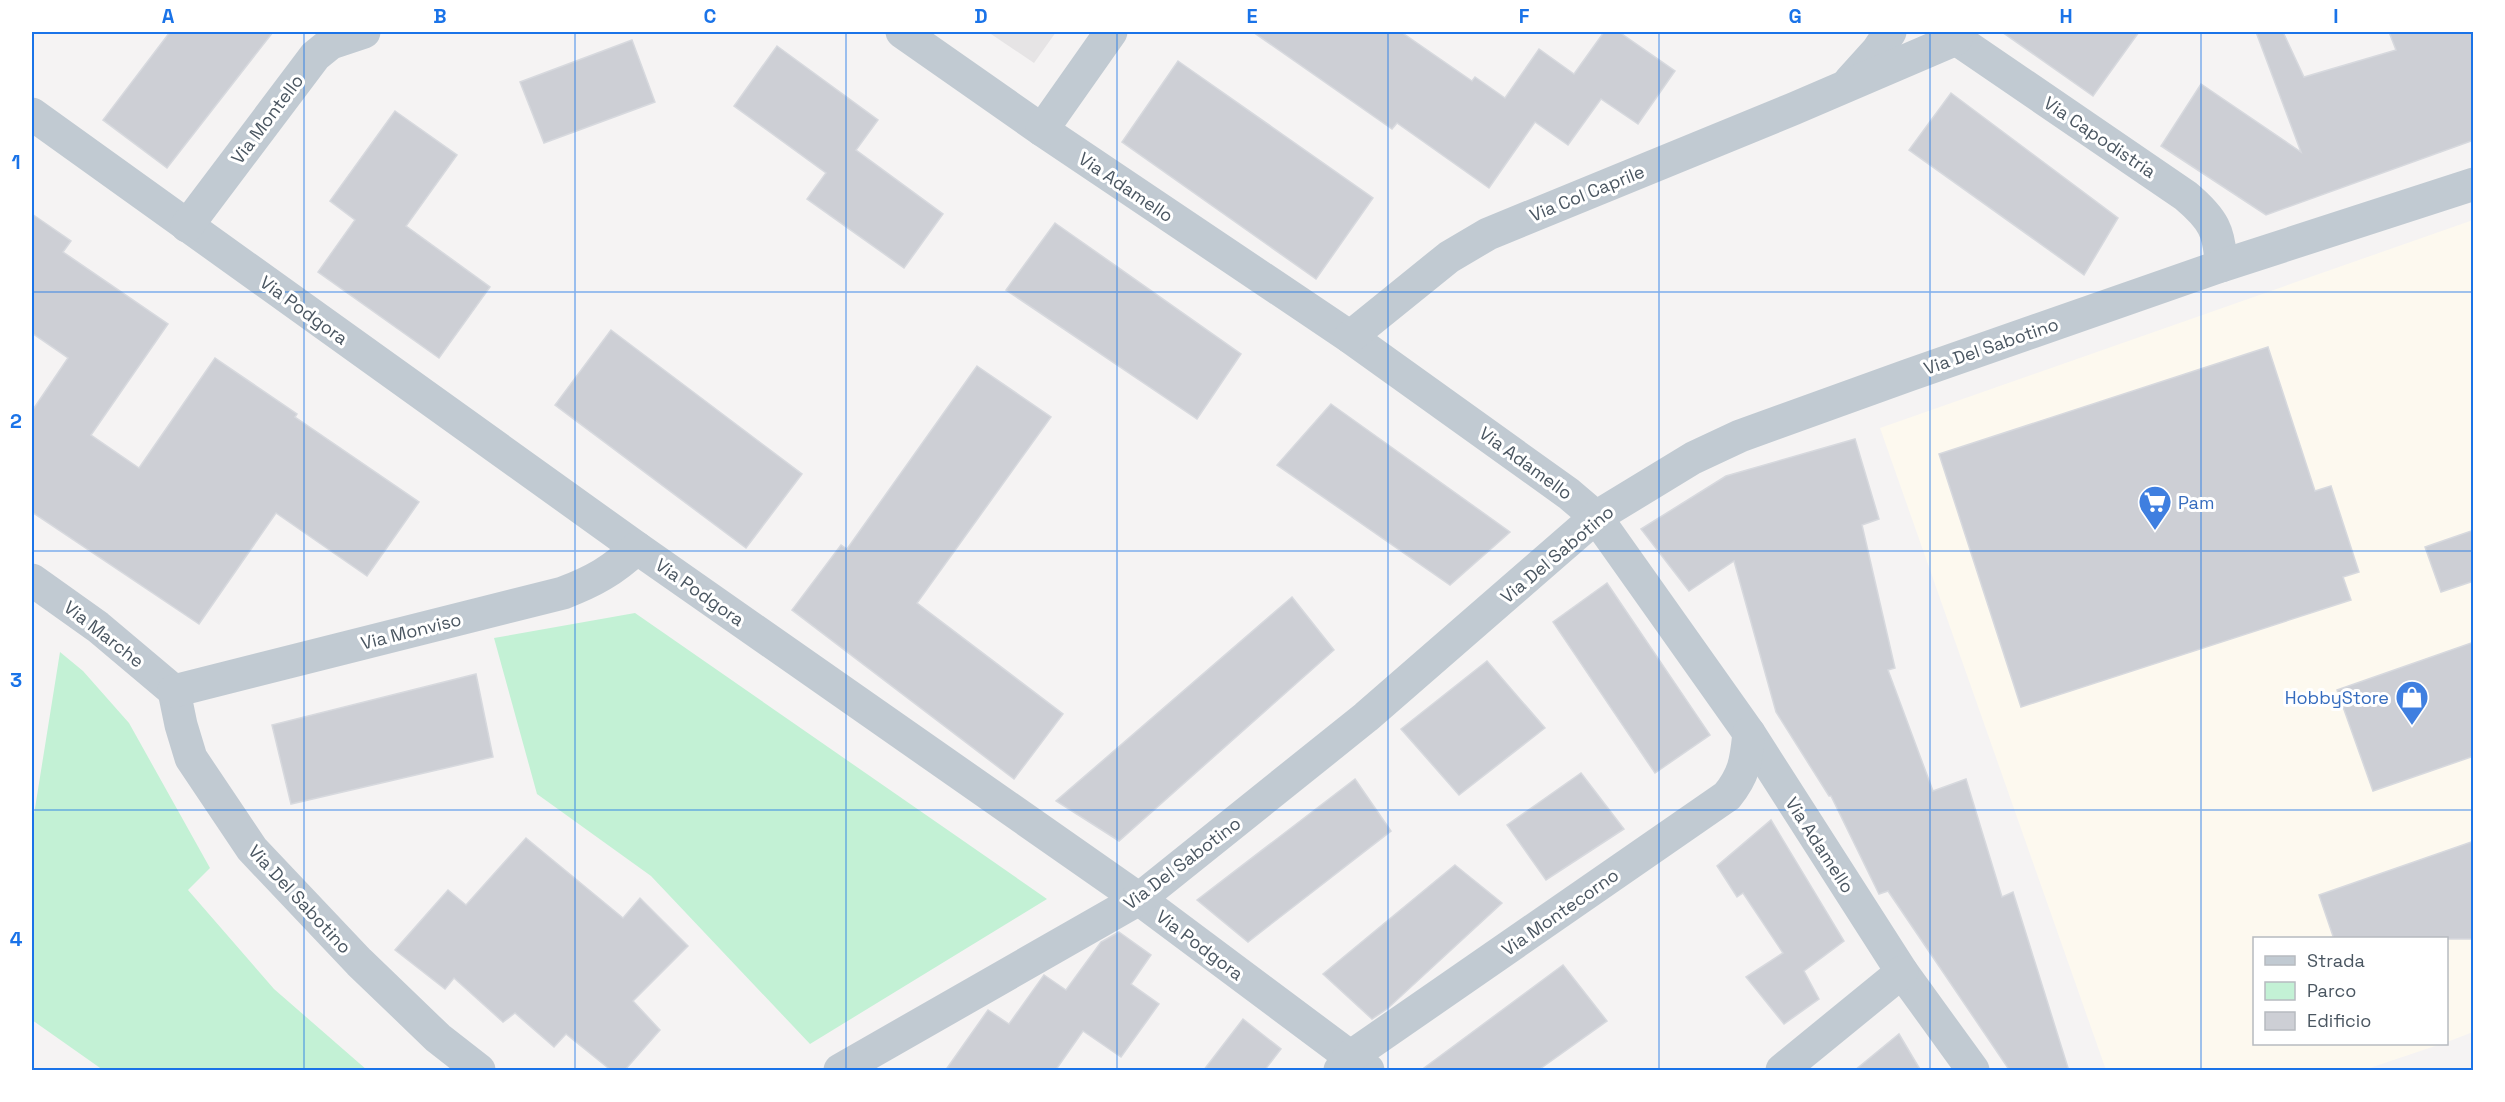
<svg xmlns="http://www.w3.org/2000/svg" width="2505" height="1102" font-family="'Space Grotesk',sans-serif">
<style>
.commercial{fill:#fdf9ef}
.education{fill:#e6e4e5}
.green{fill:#c3f1d5}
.building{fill:#cdcfd5;stroke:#d7d9de;stroke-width:1.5}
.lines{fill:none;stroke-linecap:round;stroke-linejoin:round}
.minor{stroke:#c1cad2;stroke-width:33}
.grid{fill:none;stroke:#1a73e8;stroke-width:1.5;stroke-opacity:0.55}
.labels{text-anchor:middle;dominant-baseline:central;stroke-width:6;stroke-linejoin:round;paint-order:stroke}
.street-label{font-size:18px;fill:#4a5661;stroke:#fff}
.shop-label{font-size:18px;fill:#366cbe;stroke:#fff;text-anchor:start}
.neatline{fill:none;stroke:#1a73e8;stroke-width:2}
.grid-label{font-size:20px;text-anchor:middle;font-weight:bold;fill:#1a73e8}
</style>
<rect width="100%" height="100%" fill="#f5f3f3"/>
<path class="commercial" d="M 2473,220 L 2473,1032 L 2447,1042 L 2446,938 L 2254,938 L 2254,1044 L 2441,1044 L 2364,1070 L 2106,1070 L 1880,428 Z"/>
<path class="education" d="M 988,32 L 1056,32 L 1034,63 Z"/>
<g class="green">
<path d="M 635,613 L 1047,899 L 810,1044 L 651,876 L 537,794 L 494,638 Z"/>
<path d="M 60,652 L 83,671 L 129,723 L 210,868 L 188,890 L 274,989 L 367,1070 L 103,1070 L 32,1020 L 32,827 Z"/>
</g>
<g class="building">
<path d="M 170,32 L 273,32 L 167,168 L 103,120 Z"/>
<path d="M 1253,32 L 1401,32 L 1472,81 L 1475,77 L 1505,98 L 1539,49 L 1574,74 L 1604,32 L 1619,32 L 1675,71 L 1638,124 L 1601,99 L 1568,145 L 1535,122 L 1489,188 L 1397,123 L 1392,129 Z"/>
<path d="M 2002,32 L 2139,32 L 2093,96 Z"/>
<path d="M 2256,32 L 2283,32 L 2304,77 L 2396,50 L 2389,32 L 2474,32 L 2474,140 L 2266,215 L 2161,146 L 2201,84 L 2301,152 Z"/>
<path d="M 632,40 L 655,102 L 544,143 L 520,82 Z"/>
<path d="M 777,46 L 878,120 L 856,150 L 943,214 L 904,268 L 807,199 L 826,173 L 734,106 Z"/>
<path d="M 1178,61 L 1373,198 L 1316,279 L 1122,142 Z"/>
<path d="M 1951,93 L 2118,218 L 2084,275 L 1909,150 Z"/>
<path d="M 395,111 L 457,155 L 406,226 L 490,287 L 439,358 L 318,272 L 355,220 L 330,201 Z"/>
<path d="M 32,214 L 71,241 L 63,252 L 168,324 L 91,435 L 139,468 L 215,358 L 297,414 L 295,417 L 419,502 L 367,576 L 276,513 L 199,624 L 32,512 L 32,411 L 68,358 L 32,333 Z"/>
<path d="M 1055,223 L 1241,354 L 1197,419 L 1006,290 Z"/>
<path d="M 611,330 L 802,474 L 746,548 L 555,405 Z"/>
<path d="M 2268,347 L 2315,491 L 2331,486 L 2359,572 L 2343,577 L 2351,600 L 2021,707 L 1939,454 Z"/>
<path d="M 977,366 L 1051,417 L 917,603 L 1063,714 L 1014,779 L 792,610 L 841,545 L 847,549 Z"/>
<path d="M 1331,404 L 1510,532 L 1450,585 L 1277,465 Z"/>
<path d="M 1855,439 L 1879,519 L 1862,525 L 1895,668 L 1888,670 L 1933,791 L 1966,779 L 2002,897 L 2013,892 L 2069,1071 L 2010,1071 L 1888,891 L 1879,894 L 1831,796 L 1829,796 L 1776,712 L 1734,561 L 1689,591 L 1641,529 L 1726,476 Z"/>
<path d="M 2474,530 L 2474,581 L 2441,592 L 2425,547 Z"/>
<path d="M 1607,583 L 1710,735 L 1655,773 L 1553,622 Z"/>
<path d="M 1292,597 L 1334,650 L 1119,841 L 1056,801 Z"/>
<path d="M 2474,642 L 2474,756 L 2373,791 L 2337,690 Z"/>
<path d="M 1487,661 L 1545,728 L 1459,795 L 1401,729 Z"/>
<path d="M 476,674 L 493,757 L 291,804 L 272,725 Z"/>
<path d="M 1581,773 L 1624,829 L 1546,880 L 1507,825 Z"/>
<path d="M 1355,779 L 1391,831 L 1248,942 L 1197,900 Z"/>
<path d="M 1771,820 L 1844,941 L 1804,971 L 1819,999 L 1784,1024 L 1746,977 L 1783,953 L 1743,893 L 1737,897 L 1717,866 Z"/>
<path d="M 526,838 L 623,918 L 640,898 L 688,946 L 633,1001 L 660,1030 L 624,1071 L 612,1071 L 566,1034 L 554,1047 L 515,1013 L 503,1022 L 454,978 L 445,989 L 395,950 L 448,890 L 466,905 Z"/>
<path d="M 2474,841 L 2474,939 L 2334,939 L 2319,895 Z"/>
<path d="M 1455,865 L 1502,903 L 1387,1009 L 1372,1019 L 1323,974 Z"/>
<path d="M 1119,932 L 1151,955 L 1131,984 L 1159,1004 L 1121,1057 L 1083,1031 L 1055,1071 L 945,1071 L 988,1010 L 1009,1024 L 1044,975 L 1066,990 L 1101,942 Z"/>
<path d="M 1563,965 L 1607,1021 L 1537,1071 L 1420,1071 Z"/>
<path d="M 1243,1019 L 1281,1049 L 1264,1071 L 1203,1071 Z"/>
<path d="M 1899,1034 L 1921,1071 L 1854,1071 Z"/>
</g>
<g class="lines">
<g class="minor">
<path d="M 902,32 L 1042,130 L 1350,337 L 1569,494 L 1596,517 L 1749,733 L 1902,972 L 1973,1070"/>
<path d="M 1946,32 L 2186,196 C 2213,219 2220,231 2221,266"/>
<path d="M 1850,81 L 1878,50 L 1890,32"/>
<path d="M 32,114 L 637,548 L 1139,899 L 1368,1070"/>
<path d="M 1042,130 L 1111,32"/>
<path d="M 187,226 L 315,56 L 331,43 L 364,32"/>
<path d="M 1350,337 L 1449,257 L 1488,234 L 1793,109 L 1956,39"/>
<path d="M 32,580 L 98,627 L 174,691"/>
<path d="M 174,691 L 181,725 L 191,758 L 252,849 L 359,962 L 438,1038 L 479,1070"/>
<path d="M 174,691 L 563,593 C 594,581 612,571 637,548"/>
<path d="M 840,1070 L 1139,899 L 1366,717 L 1596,517 L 1693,458 L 1740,436 L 1909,375 L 2221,266 L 2474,184"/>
<path d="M 1340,1070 L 1350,1057 L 1727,796 C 1745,774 1746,760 1749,733"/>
<path d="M 1782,1070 L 1902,972"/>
</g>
</g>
<path class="grid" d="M 304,32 L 304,1070M 575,32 L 575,1070M 846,32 L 846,1070M 1117,32 L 1117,1070M 1388,32 L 1388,1070M 1659,32 L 1659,1070M 1930,32 L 1930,1070M 2201,32 L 2201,1070M 32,292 L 2474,292M 32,551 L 2474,551M 32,810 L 2474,810"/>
<defs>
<symbol id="supermarket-pin" viewBox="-11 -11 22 30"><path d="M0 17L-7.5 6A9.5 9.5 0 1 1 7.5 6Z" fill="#3f7fe0" stroke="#fff"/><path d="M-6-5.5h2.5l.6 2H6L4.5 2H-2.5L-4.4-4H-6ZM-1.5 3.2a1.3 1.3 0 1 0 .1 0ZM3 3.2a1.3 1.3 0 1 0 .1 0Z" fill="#fff"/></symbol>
<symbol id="shop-pin" viewBox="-11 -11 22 30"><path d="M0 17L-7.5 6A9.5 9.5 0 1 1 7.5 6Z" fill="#3f7fe0" stroke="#fff"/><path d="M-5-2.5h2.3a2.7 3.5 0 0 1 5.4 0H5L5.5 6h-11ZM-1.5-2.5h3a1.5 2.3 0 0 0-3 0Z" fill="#fff"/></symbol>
</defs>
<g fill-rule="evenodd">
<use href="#supermarket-pin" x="2136" y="483" width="38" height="52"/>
<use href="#shop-pin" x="2393" y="678" width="38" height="52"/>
</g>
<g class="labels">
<g class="street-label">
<text transform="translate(267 119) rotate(-53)">Via Montello</text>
<text transform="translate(2100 137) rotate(34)">Via Capodistria</text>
<text transform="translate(1126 187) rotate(34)">Via Adamello</text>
<text transform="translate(1587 193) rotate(-22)">Via Col Caprile</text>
<text transform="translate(304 310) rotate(36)">Via Podgora</text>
<text transform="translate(1991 346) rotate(-19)">Via Del Sabotino</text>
<text transform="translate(1526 463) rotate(36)">Via Adamello</text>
<text transform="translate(1557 554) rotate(-40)">Via Del Sabotino</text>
<text transform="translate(700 592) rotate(35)">Via Podgora</text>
<text transform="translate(411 631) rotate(-14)">Via Monviso</text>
<text transform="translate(104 634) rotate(38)">Via Marche</text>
<text transform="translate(1820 845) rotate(57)">Via Adamello</text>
<text transform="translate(1182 863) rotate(-37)">Via Del Sabotino</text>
<text transform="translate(300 899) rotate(47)">Via Del Sabotino</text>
<text transform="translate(1560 912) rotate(-35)">Via Montecorno</text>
<text transform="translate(1200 945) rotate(37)">Via Podgora</text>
</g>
<g class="shop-label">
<text x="2178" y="502">Pam</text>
<text x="2389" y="697" text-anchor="end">HobbyStore</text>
</g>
</g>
<rect width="2505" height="1102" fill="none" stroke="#ffffff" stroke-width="66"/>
<rect x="2253" y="937" width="195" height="108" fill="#ffffff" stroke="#b7bbc0" stroke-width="1.5"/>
<rect x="2265" y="956" width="30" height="9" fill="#c1cad2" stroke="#b7bbc0" stroke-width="1.5"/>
<text x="2307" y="967" font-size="18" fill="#4a5661">Strada</text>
<rect x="2265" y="982" width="30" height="18" fill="#c3f1d5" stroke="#b7bbc0" stroke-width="1.5"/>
<text x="2307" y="997" font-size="18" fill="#4a5661">Parco</text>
<rect x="2265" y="1012" width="30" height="18" fill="#cdcfd5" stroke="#b7bbc0" stroke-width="1.5"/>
<text x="2307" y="1027" font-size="18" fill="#4a5661">Edificio</text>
<rect x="33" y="33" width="2439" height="1036" class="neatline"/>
<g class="grid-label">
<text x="168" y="23">A</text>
<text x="440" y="23">B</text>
<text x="710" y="23">C</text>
<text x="981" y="23">D</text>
<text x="1252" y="23">E</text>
<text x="1524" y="23">F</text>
<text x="1795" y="23">G</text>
<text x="2066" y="23">H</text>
<text x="2336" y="23">I</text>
<text x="16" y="169">1</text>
<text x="16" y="428">2</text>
<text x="16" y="687">3</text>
<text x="16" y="946">4</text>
</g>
</svg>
